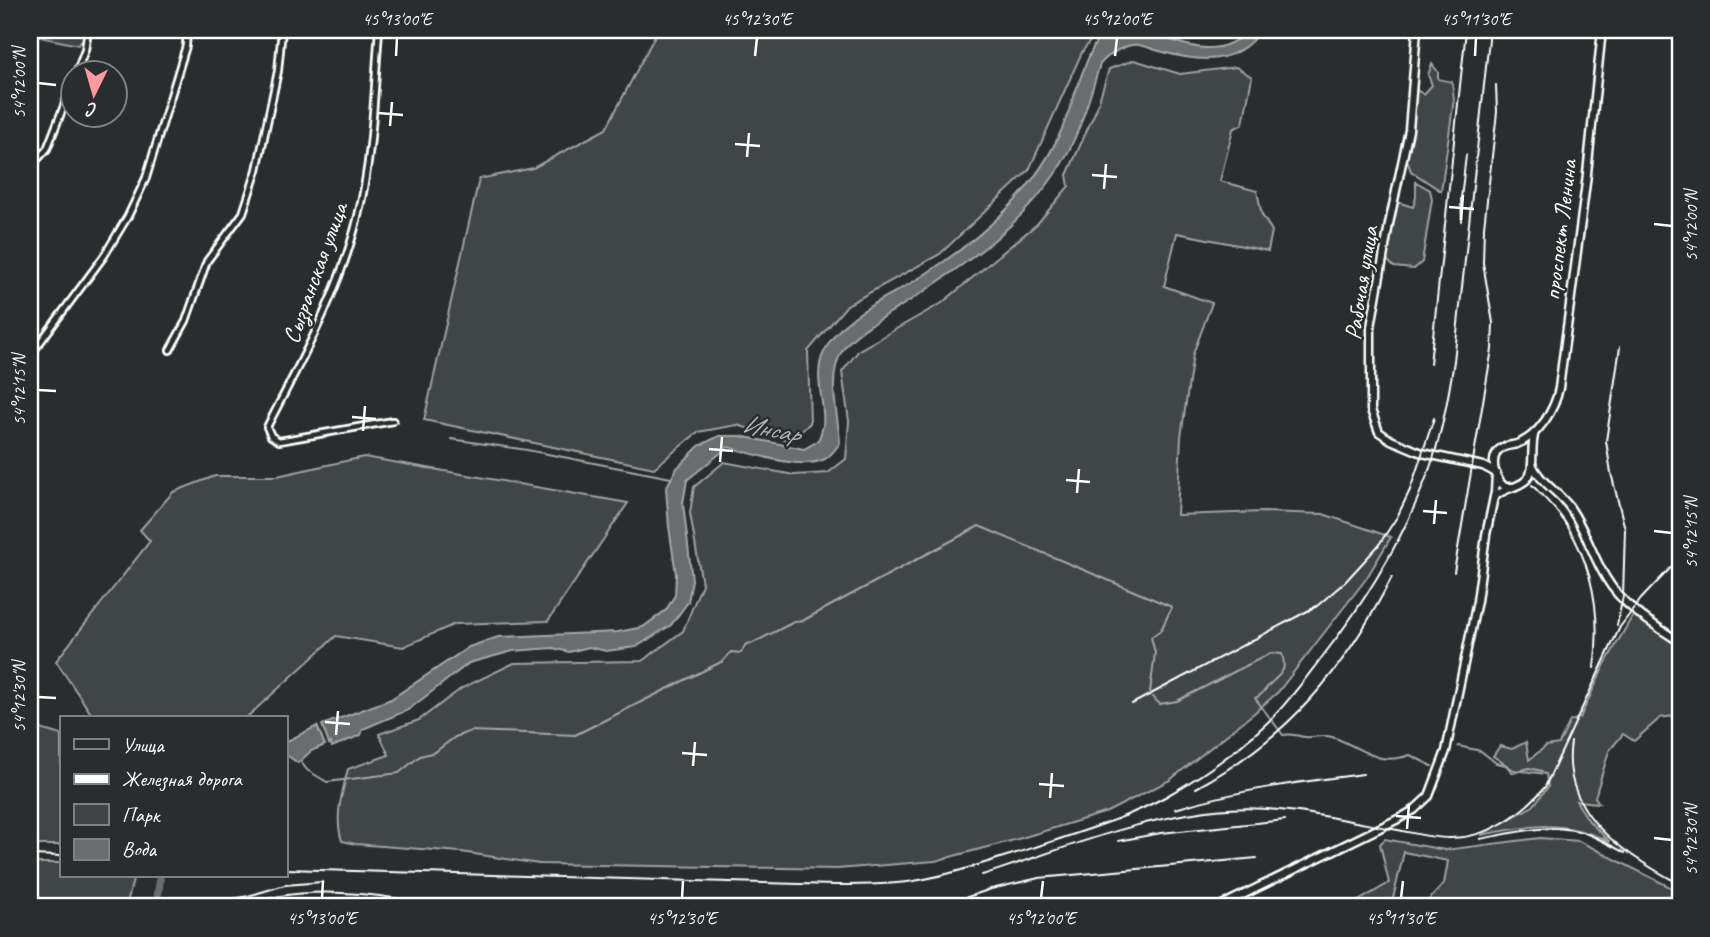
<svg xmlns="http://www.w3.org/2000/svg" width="1710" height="937" font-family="Caveat,sans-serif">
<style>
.green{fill:#414445;stroke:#a0a2a2;stroke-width:2}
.water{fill:#6a6c6d;stroke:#a6a7a7;stroke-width:2}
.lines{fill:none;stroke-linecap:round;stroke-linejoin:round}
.stream{stroke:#a6a7a7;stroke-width:2}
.river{stroke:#6a6c6d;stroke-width:8}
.street-casing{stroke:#fff;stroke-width:10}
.secondary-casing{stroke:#fff;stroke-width:11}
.primary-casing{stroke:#fff;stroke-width:11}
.street{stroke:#2a2d2e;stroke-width:4.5}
.secondary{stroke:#2a2d2e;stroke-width:6}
.primary{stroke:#2a2d2e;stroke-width:6}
.rail{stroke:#fff;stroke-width:2}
.ticks{fill:none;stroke:#fff;stroke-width:2.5}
.labels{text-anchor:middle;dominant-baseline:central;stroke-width:5;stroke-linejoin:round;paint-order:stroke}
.street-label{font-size:24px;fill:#fff;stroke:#2a2d2e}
.water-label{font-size:26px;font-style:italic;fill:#b4b6b6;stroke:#2a2d2e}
.neatline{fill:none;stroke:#fff;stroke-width:2.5}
.ticks-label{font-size:18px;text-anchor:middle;fill:#fff}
</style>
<rect width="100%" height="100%" fill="#2a2d2e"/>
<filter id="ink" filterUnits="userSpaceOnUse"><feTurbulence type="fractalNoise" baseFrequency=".0143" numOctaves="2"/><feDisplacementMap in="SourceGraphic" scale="14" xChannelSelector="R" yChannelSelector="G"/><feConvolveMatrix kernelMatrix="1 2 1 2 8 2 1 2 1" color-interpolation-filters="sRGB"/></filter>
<g filter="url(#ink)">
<g class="green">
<path d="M 30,30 L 84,30 L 84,38 L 78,45 L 30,35 Z"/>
<path d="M 658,30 L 1098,30 L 1082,52 L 1029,170 L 940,254 L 847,305 L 808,351 L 810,423 L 791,441 L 737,425 L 698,432 L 654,468 L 424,420 L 479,179 L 533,168 L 606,129 Z"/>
<path d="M 1134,60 L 1180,74 L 1236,67 L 1252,77 L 1243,124 L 1233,129 L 1220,181 L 1257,191 L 1262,215 L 1272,231 L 1268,251 L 1177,233 L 1164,286 L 1212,303 L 1193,354 L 1181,437 L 1177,515 L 1264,512 L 1323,514 L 1391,537 L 1366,579 L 1278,692 L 1254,713 L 1170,780 L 1107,812 L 1018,839 L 935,861 L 837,869 L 539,864 L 461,852 L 355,844 L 342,841 C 334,816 342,794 348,769 L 389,755 L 379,734 L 419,720 L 462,688 L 514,663 L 642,661 L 683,631 L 702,584 L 690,513 L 694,487 L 724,462 L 794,475 L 828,473 L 846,459 L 849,421 L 842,372 L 859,350 L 942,303 L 1037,224 L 1069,186 L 1067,175 L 1096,110 L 1109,69 Z"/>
<path d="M 1432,64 L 1438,72 L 1438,79 L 1452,82 L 1454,99 L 1441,191 L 1411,171 L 1407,160 L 1416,90 L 1424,94 L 1432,85 L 1428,75 Z"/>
<path d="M 1416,182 L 1430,190 L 1432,199 L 1422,262 L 1414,269 L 1394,267 L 1385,258 L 1397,202 L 1413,207 L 1416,197 Z"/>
<path d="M 364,457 L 628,503 L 548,621 L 455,624 L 403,647 L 336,636 L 246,718 L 94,718 L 56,661 L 150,541 L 140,530 L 173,492 L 215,476 L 277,476 Z"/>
<path d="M 1633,615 L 1680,647 L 1680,715 L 1660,718 L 1634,741 L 1623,734 L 1609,751 L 1595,797 L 1599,803 L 1576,801 L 1589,821 L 1610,842 C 1564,819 1530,825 1481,835 L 1533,806 L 1548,787 L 1546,774 L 1514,770 L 1493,756 L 1500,746 L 1512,749 L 1526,742 L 1529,760 L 1546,746 L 1559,744 L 1570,721 L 1580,718 L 1604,666 Z"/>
<path d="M 30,726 L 61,735 L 61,845 L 30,845 Z"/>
<path d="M 1540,838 L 1579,841 L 1680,892 L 1680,907 L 1422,907 L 1444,884 L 1448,861 L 1404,852 L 1391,907 L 1348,907 L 1389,883 L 1380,844 L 1385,839 L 1445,850 Z"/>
<path d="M 30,863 L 61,863 L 61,876 L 134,876 L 126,907 L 30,907 Z"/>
</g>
<g class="water">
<path d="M 1248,30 L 1261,30 C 1235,67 1198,62 1159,51 C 1151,49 1140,43 1132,45 C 1121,47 1108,55 1100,64 C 1089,99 1079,137 1059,168 C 1023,224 971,260 917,296 C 895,311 852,331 841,353 C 827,379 838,414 840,443 C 836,448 831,456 825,459 C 801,471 754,454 728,447 L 687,480 L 683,503 L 692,580 L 688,602 L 671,625 L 636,647 L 606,651 L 589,647 L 569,652 L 553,648 L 513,651 L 469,663 L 408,710 L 363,729 L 361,735 L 332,747 L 331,743 L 329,744 L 322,725 L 391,699 L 469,647 L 498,637 L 618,632 L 643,627 L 666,610 L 675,595 L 676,574 L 669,527 L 666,488 L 677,468 L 699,446 L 719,436 L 740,436 L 804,449 L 818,441 C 820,436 822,431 823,425 C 826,404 812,376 824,352 C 842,313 891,297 924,275 C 955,255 986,231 1011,205 C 1031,184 1050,156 1062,129 C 1074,100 1081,69 1097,40 C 1105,37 1115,32 1123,31 C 1165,27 1208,72 1248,30 Z"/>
<path d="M 317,726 L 325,745 L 311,751 L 298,763 L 285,754 L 285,742 Z"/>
</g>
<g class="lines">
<g class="stream">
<path d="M 451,439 L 527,450 L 671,478"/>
<path d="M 1152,697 L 1160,704 L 1177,701 L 1271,653 L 1282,654 C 1287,670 1282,673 1271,683 C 1264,689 1264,695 1255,698 L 1283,735 C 1292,733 1296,736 1305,737 C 1314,738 1324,734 1332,737 C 1362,747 1376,767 1410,755 L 1432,766"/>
<path d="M 1458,746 L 1481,751 L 1496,763 L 1506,765 L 1513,773 L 1529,768 L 1542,771"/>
<path d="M 301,762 L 307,770 L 327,782 L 399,773 L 420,756 L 435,752 L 455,737 L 471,731 L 575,735 L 723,661 L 731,652 L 741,653 L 746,644 L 753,643 L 794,622 L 802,621 L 979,526 L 1172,607 L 1161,630 L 1151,637 L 1155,653 L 1150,692"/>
</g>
<path class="river" d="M 156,907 L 160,880 L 159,876"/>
<defs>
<g id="street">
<path d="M 379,30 C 374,92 373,156 358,216 C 340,291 302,359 267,427 L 271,436 L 279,441 L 393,421"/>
<path d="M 76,74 L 85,50 L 88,30"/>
<path d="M 30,167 L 47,149 L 74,80"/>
<path d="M 170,350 L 186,321 L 207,261 L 243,213 L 257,170 L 278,71 L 282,30"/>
<path d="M 30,356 L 104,256 L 128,216 L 146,178 L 186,46 L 187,30"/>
</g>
<g id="secondary">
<path d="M 1417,30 L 1409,130 L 1389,224 L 1371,327 L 1371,410 L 1379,432 L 1391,440 L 1422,453 L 1483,466 L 1496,473"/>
<path d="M 1532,464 C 1539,481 1557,491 1568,505 C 1584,526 1592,555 1606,578 C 1622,606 1654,625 1680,642"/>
</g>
<g id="primary">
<path d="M 1513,487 L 1505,487 C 1496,480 1490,463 1497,452 C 1502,445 1510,446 1517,444 C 1539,436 1555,409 1559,388 L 1586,183 L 1602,30"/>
<path d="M 1495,497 C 1503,488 1515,489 1525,481 C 1537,472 1529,448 1535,432"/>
<path d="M 1218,907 L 1400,818 L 1414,810 L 1429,796 L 1446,751 L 1477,601 L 1486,535 L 1495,492 L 1496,474"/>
</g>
</defs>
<use href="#street" class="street-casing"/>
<use href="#secondary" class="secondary-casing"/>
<use href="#primary" class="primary-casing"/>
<use href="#street" class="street"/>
<use href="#secondary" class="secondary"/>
<use href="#primary" class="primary"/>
<g class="rail">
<path d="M 1462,221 L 1461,199 L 1466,155"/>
<path d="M 1430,364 L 1466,30"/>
<path d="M 1532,485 C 1544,498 1559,511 1568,527 C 1594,570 1601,619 1594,668"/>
<path d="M 1454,572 L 1492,349 L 1493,323 L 1483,263 L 1484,227 L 1497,112 L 1496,85"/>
<path d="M 1617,625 L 1623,596 L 1625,529 L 1611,473 L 1606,441 L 1620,347"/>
<path d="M 1132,704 L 1317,606 L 1345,582 L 1378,546 L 1397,517 L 1410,490 L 1434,418"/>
<path d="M 1571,742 C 1560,814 1625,855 1680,884"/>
<path d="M 1196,788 C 1289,738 1345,669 1392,577"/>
<path d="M 1175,809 C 1237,790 1299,782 1363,774"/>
<path d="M 1480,839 C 1514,833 1551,822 1585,833 C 1598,838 1612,846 1625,853"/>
<path d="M 1118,841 L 1161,833 L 1285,820"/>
<path d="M 30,855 L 61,856"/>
<path d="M 285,869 L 835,885 C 862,885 888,885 914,881 C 955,874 993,860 1032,848 C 1077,833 1123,820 1165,797 C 1202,776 1238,751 1268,722 C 1288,703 1305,679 1322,657 C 1369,597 1408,532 1433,459 C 1443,427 1449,394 1454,361 L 1490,30"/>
<path d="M 982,875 C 1058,851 1148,814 1228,809 C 1282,805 1339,819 1392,829 C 1410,832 1430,838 1449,838 C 1487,839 1522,814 1545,787 L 1620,627 L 1641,599 L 1680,558"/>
<path d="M 970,903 L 992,901 L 1018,907"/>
<path d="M 193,907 L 248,896 L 285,885 L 322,882"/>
<path d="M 246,907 C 289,886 354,892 400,899"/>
<path d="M 938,907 L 991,889 L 1039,878 L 1257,858"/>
</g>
</g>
</g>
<path class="ticks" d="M 396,56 L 397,38M 755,56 L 757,38M 1115,56 L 1117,38M 1475,56 L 1476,38M 38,83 L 56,85M 378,113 L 403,115M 390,126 L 392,102M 735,144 L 760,146M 747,157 L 749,133M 1092,175 L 1117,177M 1104,189 L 1106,164M 1449,207 L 1474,209M 1461,220 L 1463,195M 1654,224 L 1672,226M 38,390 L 56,391M 352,417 L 376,419M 363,431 L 365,406M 709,449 L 733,451M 720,462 L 722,437M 1066,480 L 1090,482M 1077,493 L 1079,469M 1423,511 L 1447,513M 1434,524 L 1436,500M 1654,531 L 1672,533M 38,697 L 56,698M 325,722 L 350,724M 336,735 L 338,711M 682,753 L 707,755M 693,766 L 695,742M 1039,784 L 1064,786M 1050,798 L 1052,773M 1396,816 L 1421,818M 1407,829 L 1409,804M 1654,838 L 1672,840M 322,898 L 323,881M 682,898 L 683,881M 1041,898 L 1043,881M 1401,898 L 1403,881"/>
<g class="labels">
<g class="street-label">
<text transform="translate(1560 230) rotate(-83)">проспект Ленина</text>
<text transform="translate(315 273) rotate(-70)">Сызранская улица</text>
<text transform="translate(1361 283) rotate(-81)">Рабочая улица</text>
</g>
<g class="water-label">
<text transform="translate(771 429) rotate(11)">Инсар</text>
</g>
</g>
<rect width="1710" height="937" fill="none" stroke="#2a2d2e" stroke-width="77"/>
<rect x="60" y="716" width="228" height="161" fill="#2a2d2e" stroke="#7f8182" stroke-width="2"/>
<rect x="74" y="739" width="35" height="10" fill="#2a2d2e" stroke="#7f8182" stroke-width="2"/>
<text x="122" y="752" font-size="21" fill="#ffffff">Улица</text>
<rect x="74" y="774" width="35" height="10" fill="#ffffff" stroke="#7f8182" stroke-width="2"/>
<text x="122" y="786" font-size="21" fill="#ffffff">Железная дорога</text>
<rect x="74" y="804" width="35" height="21" fill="#414445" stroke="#7f8182" stroke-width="2"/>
<text x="122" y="822" font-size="21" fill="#ffffff">Парк</text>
<rect x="74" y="839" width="35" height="21" fill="#6a6c6d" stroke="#7f8182" stroke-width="2"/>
<text x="122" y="856" font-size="21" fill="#ffffff">Вода</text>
<g transform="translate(94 94) rotate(185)"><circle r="33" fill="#2a2d2e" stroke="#7f8182" stroke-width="2"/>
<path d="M0-5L12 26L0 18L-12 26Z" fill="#ff9aa2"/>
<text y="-10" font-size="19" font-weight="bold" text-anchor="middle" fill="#ffffff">С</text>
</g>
<rect x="38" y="38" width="1634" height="860" class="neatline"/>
<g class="ticks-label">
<text x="397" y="25">45°13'00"E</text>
<text x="757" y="25">45°12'30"E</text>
<text x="1117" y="25">45°12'00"E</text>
<text x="1476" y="25">45°11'30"E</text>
<text transform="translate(19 83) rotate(-90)" y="6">54°12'00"N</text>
<text transform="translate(1691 226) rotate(-90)" y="6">54°12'00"N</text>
<text transform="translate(19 390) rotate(-90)" y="6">54°12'15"N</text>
<text transform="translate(1691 533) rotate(-90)" y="6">54°12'15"N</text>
<text transform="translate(19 697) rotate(-90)" y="6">54°12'30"N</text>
<text transform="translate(1691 840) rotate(-90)" y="6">54°12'30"N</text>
<text x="322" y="924">45°13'00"E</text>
<text x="682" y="924">45°12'30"E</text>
<text x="1041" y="924">45°12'00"E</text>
<text x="1401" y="924">45°11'30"E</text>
</g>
</svg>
